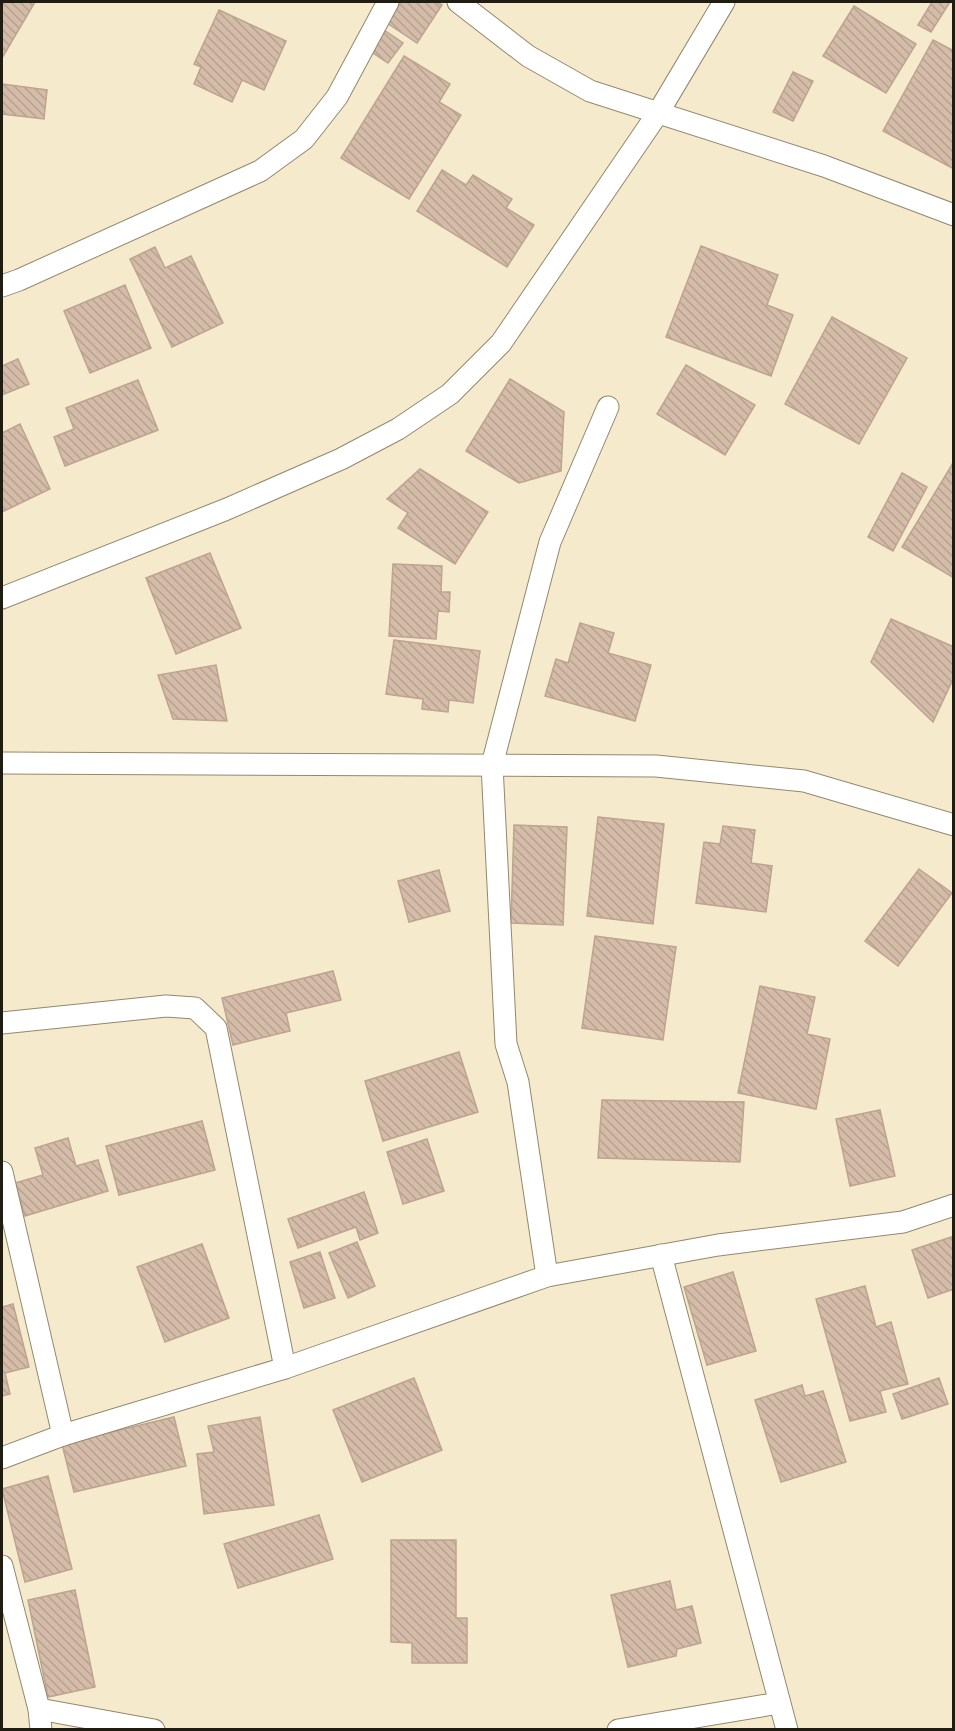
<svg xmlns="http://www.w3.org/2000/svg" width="955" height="1731" font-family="Poppins,sans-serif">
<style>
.building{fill:url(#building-back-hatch);stroke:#bca490;stroke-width:1.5}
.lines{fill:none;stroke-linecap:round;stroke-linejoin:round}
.street-casing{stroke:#93886e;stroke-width:23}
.street{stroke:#fff;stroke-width:21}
</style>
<defs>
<pattern id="building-back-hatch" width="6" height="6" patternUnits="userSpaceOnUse" patternTransform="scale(1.5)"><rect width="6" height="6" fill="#d5bca8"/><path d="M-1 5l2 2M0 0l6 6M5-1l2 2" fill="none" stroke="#b7a190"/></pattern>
</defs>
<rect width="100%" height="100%" fill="#f6eacd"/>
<g class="building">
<path d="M 2,2 L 35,2 L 2,58 Z"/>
<path d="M 401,2 L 437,2 L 442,5 L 417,43 L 387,23 Z"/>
<path d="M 932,2 L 950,2 L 931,32 L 918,25 Z"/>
<path d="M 854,6 L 916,44 L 886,93 L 823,56 Z"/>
<path d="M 219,10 L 286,41 L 264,90 L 242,80 L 232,102 L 194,84 L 201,67 L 194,64 Z"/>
<path d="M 384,30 L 403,43 L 388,63 L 370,51 Z"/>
<path d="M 933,40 L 954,51 L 954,169 L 883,131 Z"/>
<path d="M 404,56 L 450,84 L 439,102 L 461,115 L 409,199 L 341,158 Z"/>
<path d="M 793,72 L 813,81 L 793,121 L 773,112 Z"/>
<path d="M 2,84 L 47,90 L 44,119 L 2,114 Z"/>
<path d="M 442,170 L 466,185 L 473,175 L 512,199 L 506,208 L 534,225 L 507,267 L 417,211 Z"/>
<path d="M 701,246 L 778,275 L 767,305 L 793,315 L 771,376 L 666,337 Z"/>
<path d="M 155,247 L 165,268 L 191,256 L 223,323 L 172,347 L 130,259 Z"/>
<path d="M 125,285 L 151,348 L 90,373 L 64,311 Z"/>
<path d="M 832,317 L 907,358 L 859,444 L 785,404 Z"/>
<path d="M 18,359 L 29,384 L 2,395 L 2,366 Z"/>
<path d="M 686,365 L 755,405 L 725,455 L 657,414 Z"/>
<path d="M 510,379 L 564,412 L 561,471 L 519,483 L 466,451 Z"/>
<path d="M 138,380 L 158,430 L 65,466 L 54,437 L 74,429 L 66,408 Z"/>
<path d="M 20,424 L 50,489 L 2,512 L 2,433 Z"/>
<path d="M 953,463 L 954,463 L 954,578 L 902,547 Z"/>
<path d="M 420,469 L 488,512 L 455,564 L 398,528 L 408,513 L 387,499 Z"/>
<path d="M 902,473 L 927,487 L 893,551 L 868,537 Z"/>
<path d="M 210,553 L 241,628 L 176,654 L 146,578 Z"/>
<path d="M 393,564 L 442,566 L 441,592 L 450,592 L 449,612 L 438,611 L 436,639 L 389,636 Z"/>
<path d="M 891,619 L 954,647 L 954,677 L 933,722 L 871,662 Z"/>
<path d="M 580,623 L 614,633 L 608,653 L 651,665 L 635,721 L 545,696 L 556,659 L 568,663 Z"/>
<path d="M 394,640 L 480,651 L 473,703 L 449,700 L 448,712 L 422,709 L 423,699 L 386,694 Z"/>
<path d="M 216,665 L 227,721 L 173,719 L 158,675 Z"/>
<path d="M 598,817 L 664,824 L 653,924 L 587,916 Z"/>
<path d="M 514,825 L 567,827 L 563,925 L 511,923 Z"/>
<path d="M 723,826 L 755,830 L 751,863 L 772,866 L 766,912 L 696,903 L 704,842 L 720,844 Z"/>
<path d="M 919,869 L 952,893 L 898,966 L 865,941 Z"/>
<path d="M 439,870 L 450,911 L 409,922 L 398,881 Z"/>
<path d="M 595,936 L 676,947 L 663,1040 L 582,1028 Z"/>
<path d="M 333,971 L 341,1000 L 286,1013 L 290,1031 L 233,1045 L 222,998 Z"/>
<path d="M 760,986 L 815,997 L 807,1034 L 830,1039 L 816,1109 L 738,1093 Z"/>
<path d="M 459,1052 L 478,1112 L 383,1141 L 365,1081 Z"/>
<path d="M 602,1100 L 744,1102 L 740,1162 L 598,1158 Z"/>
<path d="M 880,1110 L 895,1176 L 850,1186 L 836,1119 Z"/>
<path d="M 202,1121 L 215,1170 L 119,1195 L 106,1146 Z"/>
<path d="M 68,1138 L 76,1166 L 98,1160 L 108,1191 L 25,1216 L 15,1183 L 43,1175 L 35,1148 Z"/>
<path d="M 427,1139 L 444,1191 L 403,1204 L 387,1152 Z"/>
<path d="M 364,1192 L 378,1233 L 360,1240 L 356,1227 L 298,1248 L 288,1219 Z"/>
<path d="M 954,1236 L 954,1289 L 928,1298 L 912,1250 Z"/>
<path d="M 357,1242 L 375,1286 L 348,1298 L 329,1253 Z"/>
<path d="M 202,1244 L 229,1318 L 165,1342 L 137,1267 Z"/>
<path d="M 320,1252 L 335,1298 L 304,1308 L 290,1262 Z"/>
<path d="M 733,1272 L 756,1351 L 707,1365 L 684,1287 Z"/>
<path d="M 865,1286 L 876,1327 L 891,1322 L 908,1384 L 880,1391 L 886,1412 L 850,1421 L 816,1299 Z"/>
<path d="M 13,1304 L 29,1367 L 5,1373 L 10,1394 L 2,1396 L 2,1307 Z"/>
<path d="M 414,1378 L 442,1450 L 362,1482 L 333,1410 Z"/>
<path d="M 939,1378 L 948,1404 L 902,1419 L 893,1394 Z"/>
<path d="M 802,1385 L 805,1396 L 823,1391 L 846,1462 L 781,1482 L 755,1400 Z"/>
<path d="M 174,1417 L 186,1466 L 74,1492 L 62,1444 Z"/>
<path d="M 260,1417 L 274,1505 L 204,1514 L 197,1454 L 214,1452 L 208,1426 Z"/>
<path d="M 48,1476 L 72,1569 L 25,1582 L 2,1489 Z"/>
<path d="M 319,1515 L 333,1559 L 238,1588 L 224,1544 Z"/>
<path d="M 391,1540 L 456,1540 L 456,1618 L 467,1618 L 467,1663 L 412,1663 L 412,1643 L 391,1642 Z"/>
<path d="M 670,1581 L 676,1610 L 692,1606 L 701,1643 L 677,1649 L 676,1656 L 628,1667 L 611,1595 Z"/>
<path d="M 75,1590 L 95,1687 L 48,1697 L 28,1600 Z"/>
</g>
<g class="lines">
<defs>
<g id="street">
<path d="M 458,2 L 528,56 L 590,91 L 824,166 L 954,215"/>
<path d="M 2,286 L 19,280 L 260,171 L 304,139 L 337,97 L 388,2"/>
<path d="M 2,598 L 227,509 L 341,459 L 398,429 L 450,394 L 501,343 L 658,113 L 724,2"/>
<path d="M 2,763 L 656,766 L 804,781 L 954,825"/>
<path d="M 2,1023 L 166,1006 L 195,1008 L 216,1028 L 285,1368"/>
<path d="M 2,1172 L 63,1435"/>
<path d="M 661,1255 L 787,1730"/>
<path d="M 547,1276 L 518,1082 L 506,1044 L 492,765 L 550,542 L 608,407"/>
<path d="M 2,1458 L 63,1435 L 285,1368 L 547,1276 L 718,1245 L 903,1222 L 954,1205"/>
<path d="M 2,1566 L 39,1709 L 41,1730"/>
<path d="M 39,1709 L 154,1730"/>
<path d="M 618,1730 L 779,1703"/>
</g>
</defs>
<use href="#street" class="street-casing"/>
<use href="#street" class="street"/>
</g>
<rect width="955" height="1731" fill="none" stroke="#201c11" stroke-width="6"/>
</svg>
